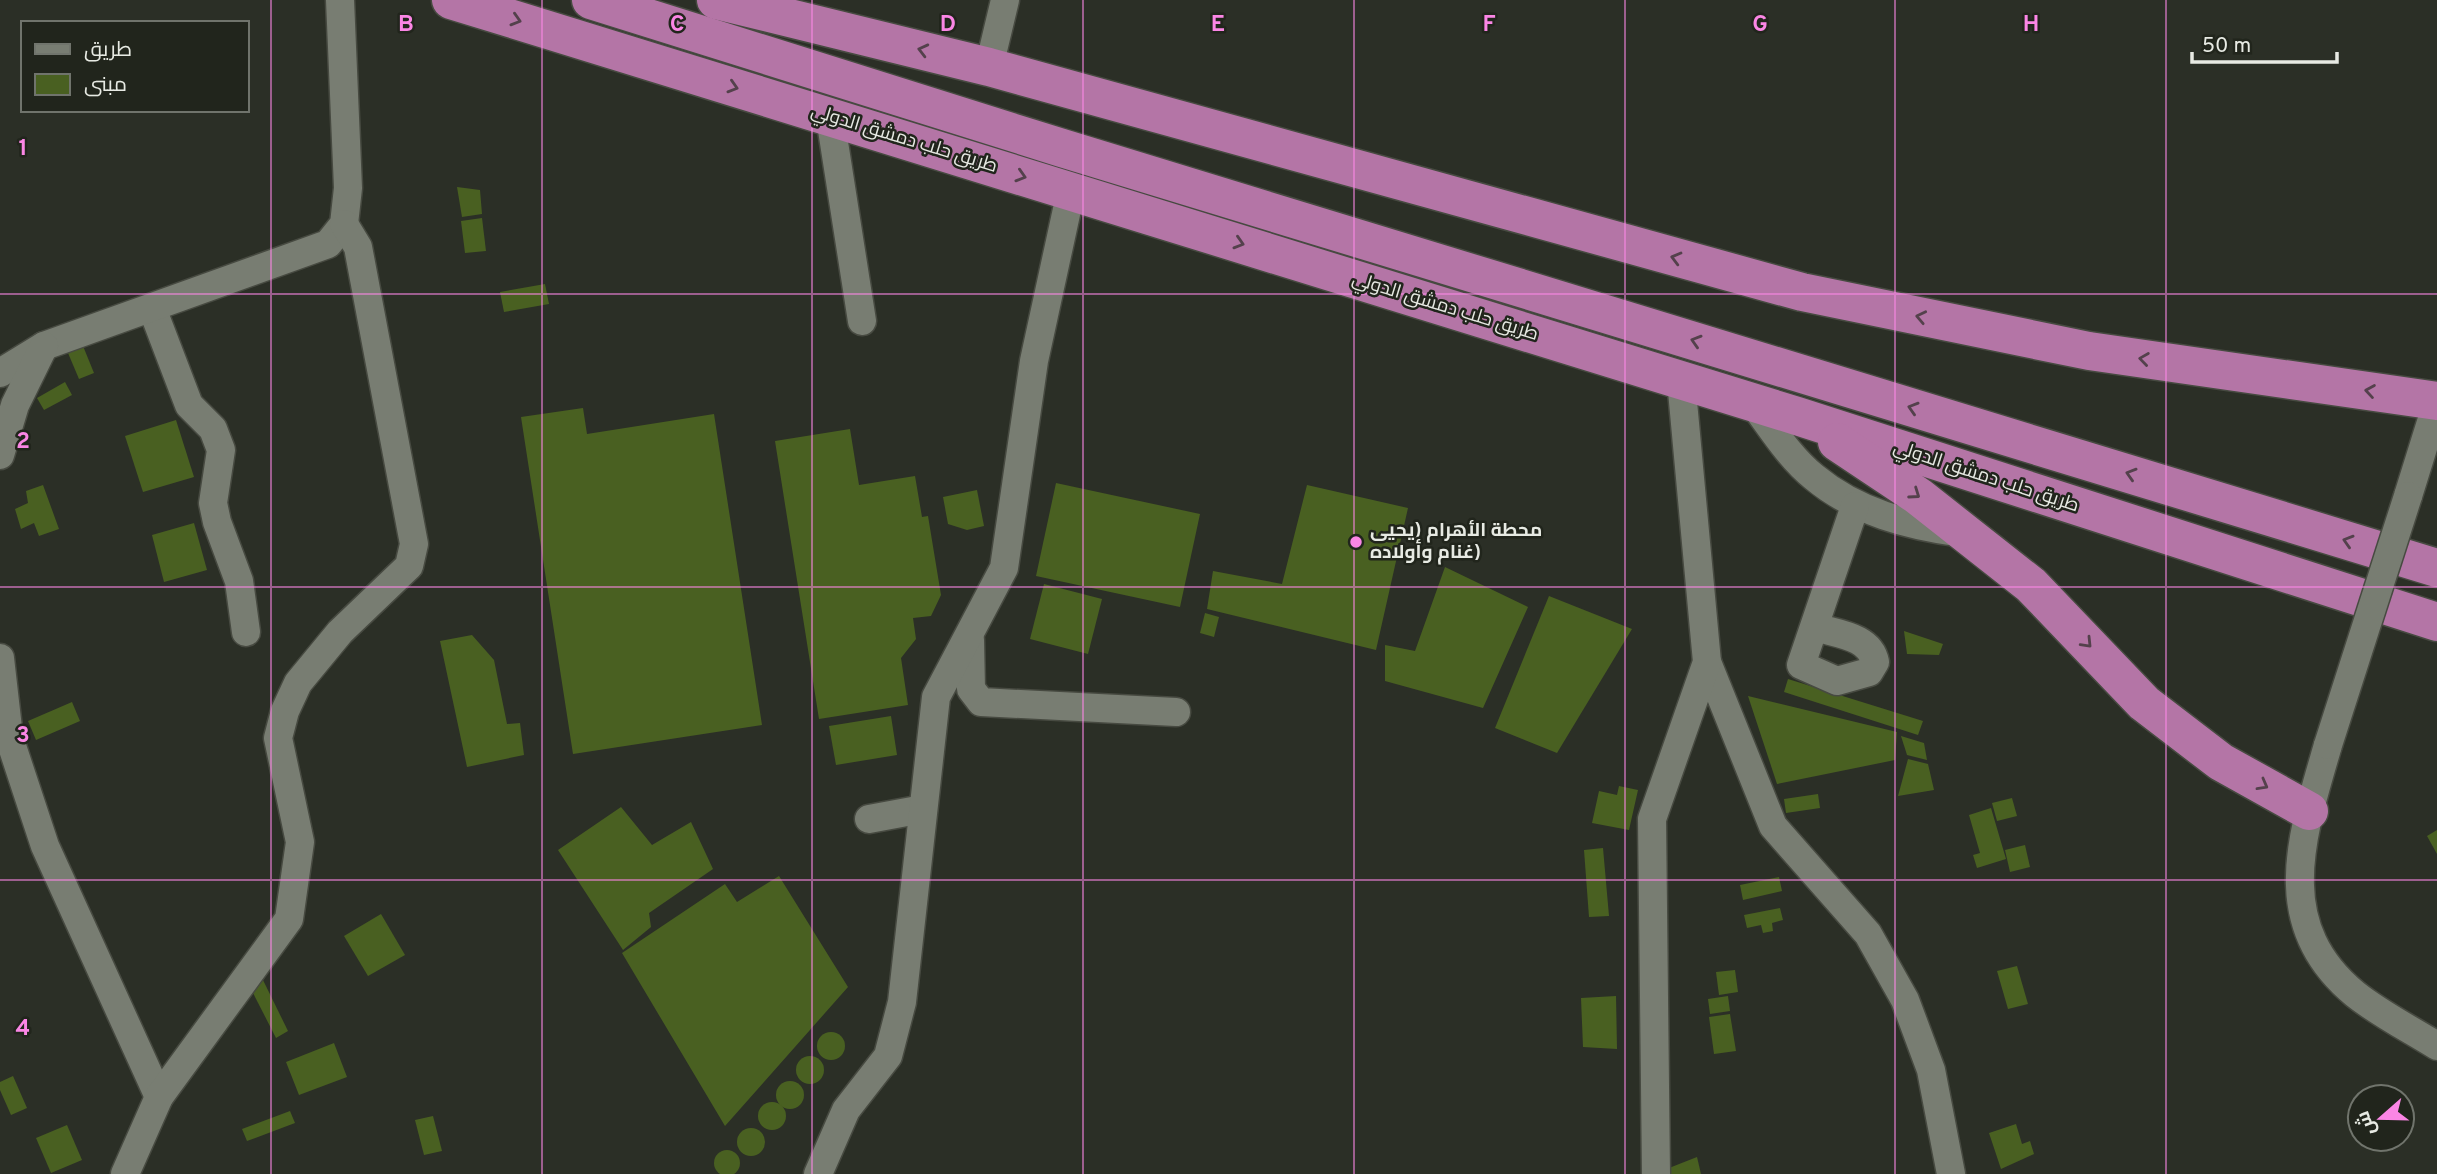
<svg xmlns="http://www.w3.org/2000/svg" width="2437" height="1174" font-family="Overpass,Cairo,sans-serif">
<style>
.building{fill:#496021}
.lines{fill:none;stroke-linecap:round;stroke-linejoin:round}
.minor-casing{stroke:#474a41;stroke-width:31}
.highway-casing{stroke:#474a41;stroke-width:41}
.minor{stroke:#787d72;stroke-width:28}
.highway{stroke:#b475a6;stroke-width:38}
.minor-bridge-casing{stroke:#474a41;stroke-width:31;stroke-linecap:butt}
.minor-bridge{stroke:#787d72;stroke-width:28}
.oneway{stroke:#54414c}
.grid{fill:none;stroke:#fb86e5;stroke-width:2;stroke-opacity:0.55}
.poi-dot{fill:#fb86e5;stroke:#21251c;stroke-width:2.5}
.labels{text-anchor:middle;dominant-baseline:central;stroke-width:5;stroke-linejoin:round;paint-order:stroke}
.street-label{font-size:19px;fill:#e7eae3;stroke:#21251c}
.poi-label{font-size:19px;font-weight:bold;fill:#e7eae3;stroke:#21251c;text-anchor:start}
.grid-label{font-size:23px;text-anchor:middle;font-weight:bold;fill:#fb86e5;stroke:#21251c;stroke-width:5;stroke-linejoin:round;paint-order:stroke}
</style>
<rect width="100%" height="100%" fill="#2b2f26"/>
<g class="building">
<path d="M 457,187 L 480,190 L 482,214 L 462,217 Z"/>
<path d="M 482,218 L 486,251 L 465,253 L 461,221 Z"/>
<path d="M 545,284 L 549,304 L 504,312 L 500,292 Z"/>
<path d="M 83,346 L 94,373 L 79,379 L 68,353 Z"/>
<path d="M 65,382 L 72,395 L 44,410 L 37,398 Z"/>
<path d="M 583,408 L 587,434 L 714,414 L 762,725 L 573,754 L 521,417 Z"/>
<path d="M 176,420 L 194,477 L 143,492 L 125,436 Z"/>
<path d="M 850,429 L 859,485 L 915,476 L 922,517 L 928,516 L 941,595 L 931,616 L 913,618 L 916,639 L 901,658 L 908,705 L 819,719 L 775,441 Z"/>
<path d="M 1056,483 L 1200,514 L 1180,607 L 1036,576 Z"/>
<path d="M 43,485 L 59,529 L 39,536 L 34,523 L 21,529 L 15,509 L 28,503 L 26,491 Z"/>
<path d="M 1307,485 L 1408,508 L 1376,650 L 1207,609 L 1213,571 L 1282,584 Z"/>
<path d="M 977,490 L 984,526 L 967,530 L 948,524 L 943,497 Z"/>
<path d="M 194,523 L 207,570 L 164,582 L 152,535 Z"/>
<path d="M 1445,567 L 1528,607 L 1483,708 L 1385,681 L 1385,645 L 1415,651 Z"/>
<path d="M 1044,584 L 1102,599 L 1088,654 L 1030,639 Z"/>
<path d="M 1549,596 L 1632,629 L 1557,753 L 1495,728 Z"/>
<path d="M 1205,613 L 1219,617 L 1214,637 L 1200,633 Z"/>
<path d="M 1904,631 L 1943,644 L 1939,655 L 1907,654 Z"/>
<path d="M 472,635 L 494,660 L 507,724 L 520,723 L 524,755 L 467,767 L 440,641 Z"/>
<path d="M 1788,679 L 1923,721 L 1918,735 L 1784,692 Z"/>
<path d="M 1748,696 L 1897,732 L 1895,760 L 1777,784 Z"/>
<path d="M 72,702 L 80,721 L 36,740 L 28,721 Z"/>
<path d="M 891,716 L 897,755 L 836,765 L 829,726 Z"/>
<path d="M 1901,736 L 1924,743 L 1927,760 L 1907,755 Z"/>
<path d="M 1908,759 L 1928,764 L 1934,790 L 1898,796 Z"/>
<path d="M 1619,786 L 1638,790 L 1629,830 L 1592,823 L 1599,791 L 1617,795 Z"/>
<path d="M 1818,794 L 1820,808 L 1786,813 L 1784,799 Z"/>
<path d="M 2012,798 L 2017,816 L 1997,821 L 1992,803 Z"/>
<path d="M 621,807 L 652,845 L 691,822 L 713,869 L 649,913 L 651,927 L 623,950 L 558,850 Z"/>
<path d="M 1991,808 L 2006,859 L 1977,868 L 1973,855 L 1980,853 L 1969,815 Z"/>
<path d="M 2437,830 L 2437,854 L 2427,836 Z"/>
<path d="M 2025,845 L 2030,867 L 2010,872 L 2005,850 Z"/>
<path d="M 1603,848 L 1609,916 L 1589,917 L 1584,850 Z"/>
<path d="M 779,876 L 848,987 L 725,1126 L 622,953 L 725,884 L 737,902 Z"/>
<path d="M 1779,877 L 1782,891 L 1743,900 L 1740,885 Z"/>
<path d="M 1780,908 L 1783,920 L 1772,923 L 1773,931 L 1763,933 L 1761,925 L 1747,928 L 1744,915 Z"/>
<path d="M 381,914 L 405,955 L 368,976 L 344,936 Z"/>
<path d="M 2017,966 L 2028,1004 L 2008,1009 L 1997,971 Z"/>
<path d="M 1735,970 L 1738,992 L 1719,995 L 1716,972 Z"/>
<path d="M 262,978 L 288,1031 L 276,1038 L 251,989 Z"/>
<path d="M 1616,996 L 1617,1049 L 1583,1047 L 1581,998 Z"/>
<path d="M 1728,996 L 1730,1011 L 1710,1014 L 1708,999 Z"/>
<path d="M 1730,1014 L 1736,1051 L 1714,1054 L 1709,1017 Z"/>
<circle cx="831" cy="1046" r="14"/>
<path d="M 334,1043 L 347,1077 L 299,1095 L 286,1062 Z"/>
<circle cx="810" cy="1070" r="14"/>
<path d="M 13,1076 L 27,1108 L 11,1115 L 0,1090 L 0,1082 Z"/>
<circle cx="790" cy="1095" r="14"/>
<circle cx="772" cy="1116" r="14"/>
<path d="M 290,1111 L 295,1123 L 247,1141 L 242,1129 Z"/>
<path d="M 433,1116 L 442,1151 L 424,1155 L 415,1120 Z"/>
<path d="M 2016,1124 L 2022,1144 L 2030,1141 L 2034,1154 L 2001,1169 L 1989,1133 Z"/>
<path d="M 67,1125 L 82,1160 L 51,1173 L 36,1138 Z"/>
<circle cx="751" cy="1142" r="14"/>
<circle cx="727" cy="1163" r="13"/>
<path d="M 1697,1157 L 1701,1174 L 1671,1174 L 1669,1168 Z"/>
</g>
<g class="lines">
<defs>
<g id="minor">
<path d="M 989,67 L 1005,0"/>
<path d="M 830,117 L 862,321"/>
<path d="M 152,308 L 189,405 L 213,429 L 221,450 L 213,503 L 217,522 L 239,581 L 246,632"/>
<path d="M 0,373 L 44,346 L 328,244 L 344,224 L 348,188 L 340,0"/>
<path d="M 1752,402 C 1771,427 1789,457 1814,477 C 1856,512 1909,526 1963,533"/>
<path d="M 0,455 L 15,405 L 44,346"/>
<path d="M 2408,496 L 2437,403"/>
<path d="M 1815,627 C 1837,634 1870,636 1875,662 L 1869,672 L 1837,681 L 1801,665 L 1855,506"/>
<path d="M 970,640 L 971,689 L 981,702 L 1176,712"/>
<path d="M 0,658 L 9,737 L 45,846 L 159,1097"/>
<path d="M 1707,662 L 1773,826 L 1868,934 L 1905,1000 L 1931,1070 L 1951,1174"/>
<path d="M 2328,745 C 2302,835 2270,924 2355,994 C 2380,1014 2410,1029 2437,1046"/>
<path d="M 869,819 L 923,809"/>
<path d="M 125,1174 L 159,1097 L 289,919 L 300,842 L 278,738 L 285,711 L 298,683 L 340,632 L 409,566 L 414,544 L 358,247 L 344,224"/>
<path d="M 818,1174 L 846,1110 L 888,1056 L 902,1002 L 936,697 L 1004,568 L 1034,361 L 1071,191"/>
<path d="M 1656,1174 L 1652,819 L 1707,662 L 1681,380"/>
</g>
<g id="highway">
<path d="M 451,0 L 1797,416 L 2437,622"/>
<path d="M 591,0 L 1062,148 L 2437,568"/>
<path d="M 716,0 L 989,67 L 1802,292 L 2089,351 L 2437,401"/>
<path d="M 1837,442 L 1918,496 L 2031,585 L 2144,703 L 2221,762 L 2309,811"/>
</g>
</defs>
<use href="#minor" class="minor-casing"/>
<use href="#highway" class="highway-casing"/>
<use href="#minor" class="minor"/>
<use href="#highway" class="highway"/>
<defs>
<path id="minor-bridge" d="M 2328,745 L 2408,496"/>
</defs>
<use href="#minor-bridge" class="minor-bridge-casing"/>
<use href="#minor-bridge" class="minor-bridge"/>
</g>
<defs><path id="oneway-chevron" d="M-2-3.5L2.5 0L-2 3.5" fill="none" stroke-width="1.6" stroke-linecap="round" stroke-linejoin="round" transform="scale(1.75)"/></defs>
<g class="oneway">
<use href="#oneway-chevron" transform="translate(516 20) rotate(17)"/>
<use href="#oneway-chevron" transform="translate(923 50) rotate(-166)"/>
<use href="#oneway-chevron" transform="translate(733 87) rotate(17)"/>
<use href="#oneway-chevron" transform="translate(1021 176) rotate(17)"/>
<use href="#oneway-chevron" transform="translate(1239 243) rotate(17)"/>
<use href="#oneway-chevron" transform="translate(1676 258) rotate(-165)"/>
<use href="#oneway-chevron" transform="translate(1921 317) rotate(-168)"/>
<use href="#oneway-chevron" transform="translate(1696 341) rotate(-163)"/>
<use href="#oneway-chevron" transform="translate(2144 359) rotate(-172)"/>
<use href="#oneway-chevron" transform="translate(2370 391) rotate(-171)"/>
<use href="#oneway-chevron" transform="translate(1913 408) rotate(-163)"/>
<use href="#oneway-chevron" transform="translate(2131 474) rotate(-163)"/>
<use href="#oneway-chevron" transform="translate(1915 494) rotate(35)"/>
<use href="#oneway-chevron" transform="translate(2348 541) rotate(-163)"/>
<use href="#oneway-chevron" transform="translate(2087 643) rotate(46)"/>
<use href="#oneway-chevron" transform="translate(2263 785) rotate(29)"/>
</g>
<path class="grid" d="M 271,0 L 271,1174M 542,0 L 542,1174M 812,0 L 812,1174M 1083,0 L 1083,1174M 1354,0 L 1354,1174M 1625,0 L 1625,1174M 1895,0 L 1895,1174M 2166,0 L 2166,1174M 0,294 L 2437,294M 0,587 L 2437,587M 0,880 L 2437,880"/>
<circle class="poi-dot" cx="1356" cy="542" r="7"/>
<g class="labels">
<g class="street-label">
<text transform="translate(904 139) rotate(17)">طريق حلب دمشق الدولي</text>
<text transform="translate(1445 307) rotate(17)">طريق حلب دمشق الدولي</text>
<text transform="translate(1986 477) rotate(18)">طريق حلب دمشق الدولي</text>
</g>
<g class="poi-label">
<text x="1370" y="531">محطة الأهرام (يحيى<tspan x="1370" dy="22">غنام وأولاده)</tspan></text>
</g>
</g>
<g class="grid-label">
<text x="406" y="31">B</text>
<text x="677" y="31">C</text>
<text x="948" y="31">D</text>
<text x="1218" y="31">E</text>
<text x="1489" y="31">F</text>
<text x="1760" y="31">G</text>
<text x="2031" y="31">H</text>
<text x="23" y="155">1</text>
<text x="23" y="448">2</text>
<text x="23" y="742">3</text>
<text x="23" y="1035">4</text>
</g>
<rect x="21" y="21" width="228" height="91" fill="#21251c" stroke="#70746c" stroke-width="2"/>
<rect x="35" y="44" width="35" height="10" fill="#787d72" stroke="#70746c" stroke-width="2"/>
<text x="84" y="56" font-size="21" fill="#e7eae3">طريق</text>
<rect x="35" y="74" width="35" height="21" fill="#496021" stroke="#70746c" stroke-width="2"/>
<text x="84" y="91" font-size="21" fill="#e7eae3">مبنى</text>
<g transform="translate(2381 1118) rotate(250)"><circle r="33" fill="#21251c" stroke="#70746c" stroke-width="2"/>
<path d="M0-5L12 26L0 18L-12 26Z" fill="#fb86e5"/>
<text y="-10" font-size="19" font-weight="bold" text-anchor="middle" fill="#e7eae3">ش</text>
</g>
<path d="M2192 52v10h145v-10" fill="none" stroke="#e7eae3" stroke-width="3.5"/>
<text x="2202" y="52" font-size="21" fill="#e7eae3" stroke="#21251c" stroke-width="5" paint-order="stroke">50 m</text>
</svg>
